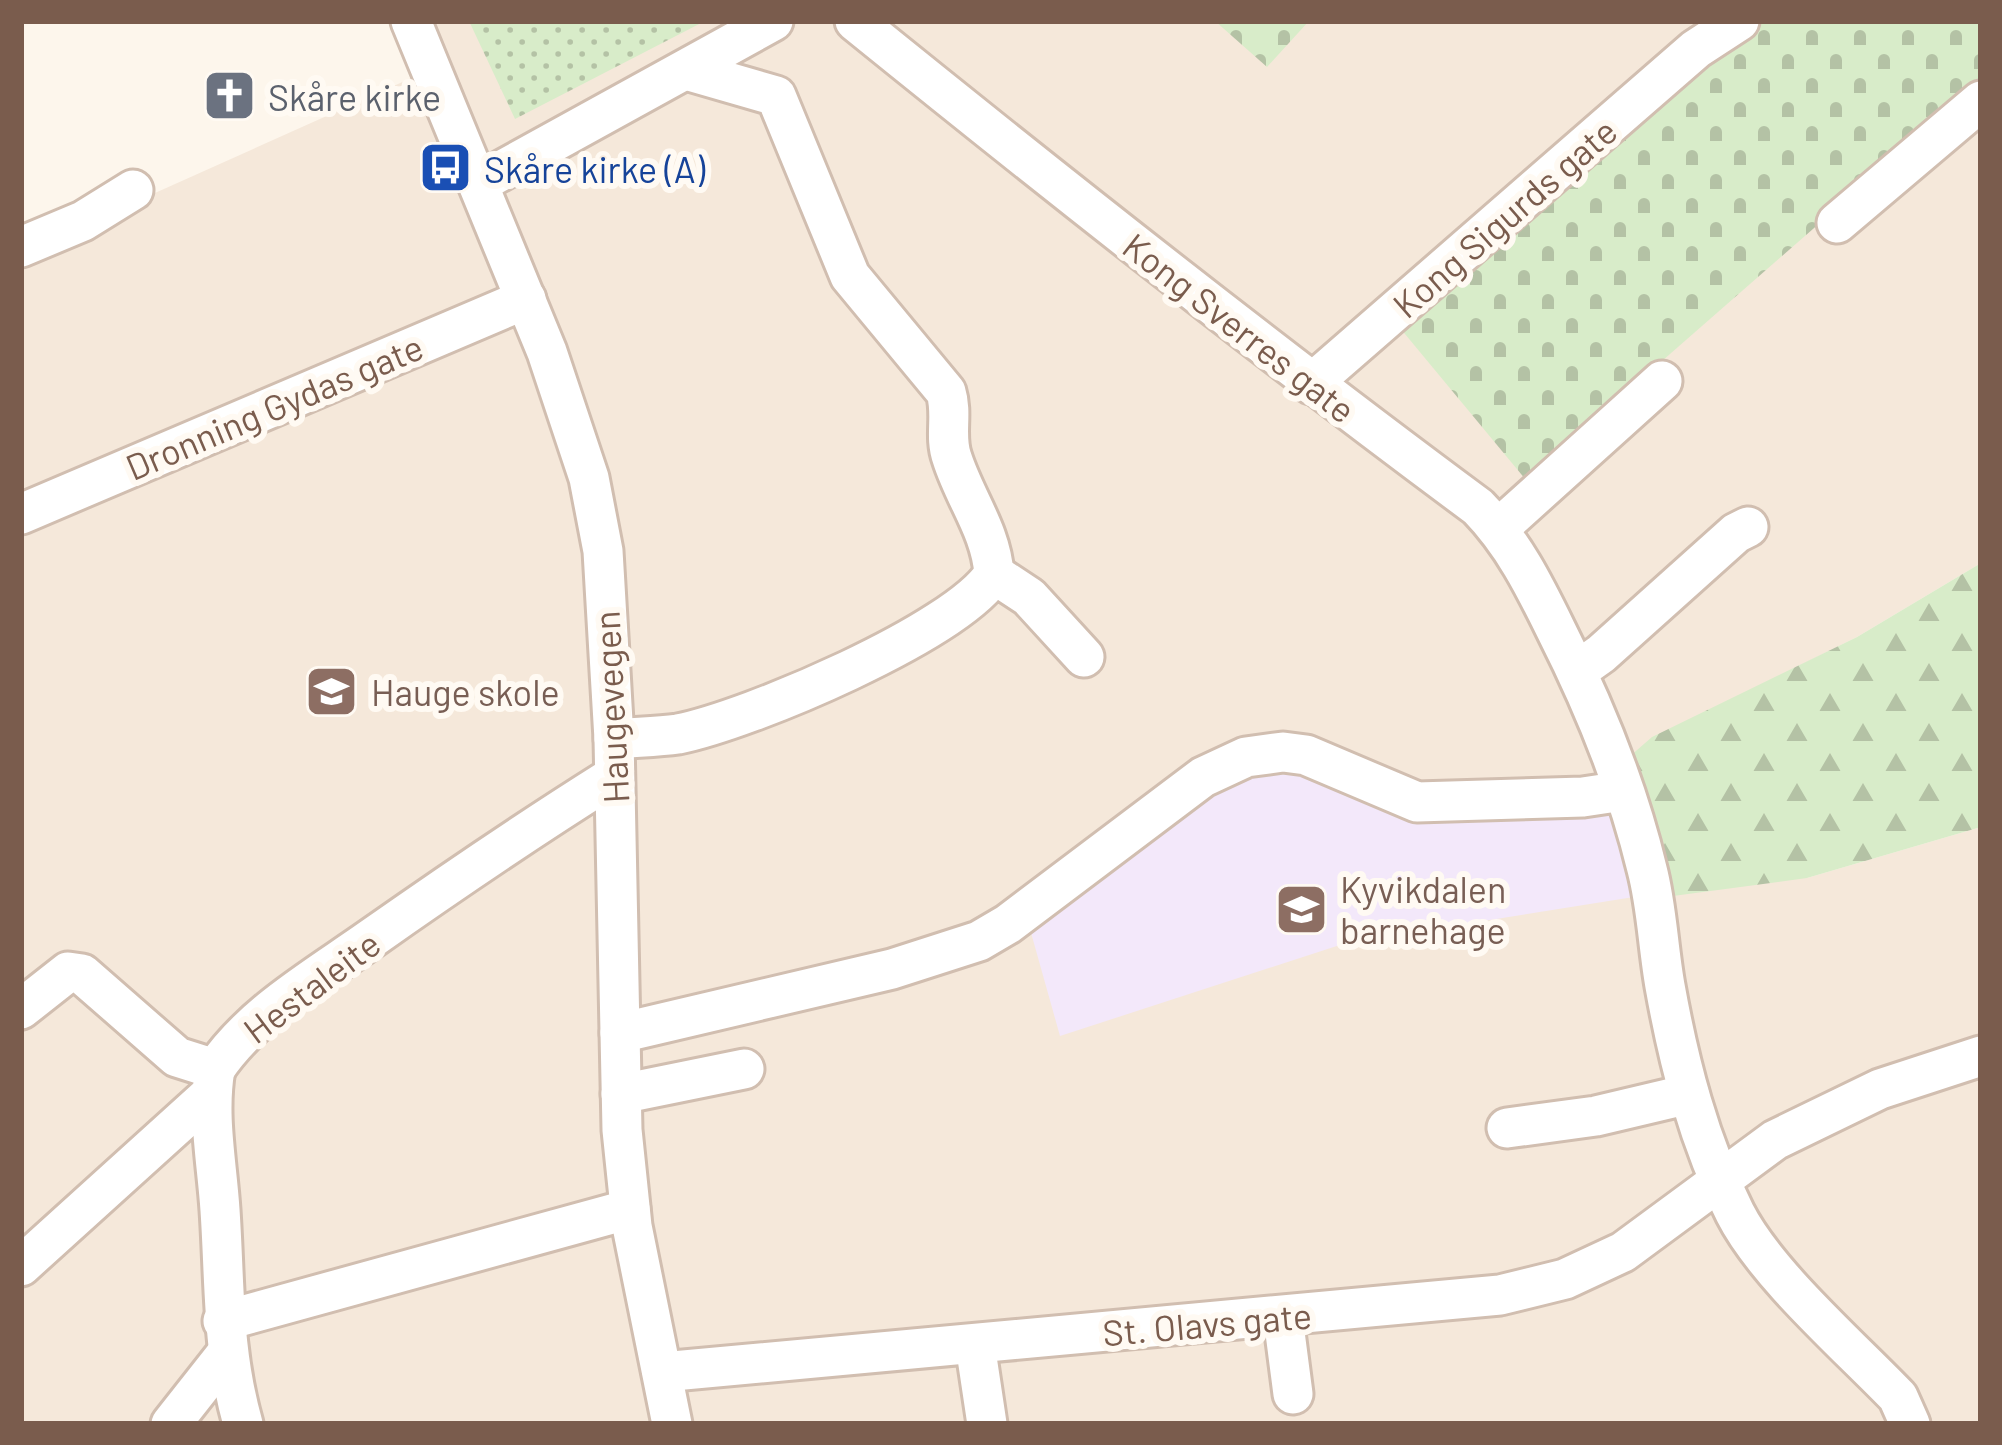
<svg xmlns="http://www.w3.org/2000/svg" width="2002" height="1445" font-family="Barlow,sans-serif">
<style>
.residential{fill:#f5e8da}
.education{fill:#f3e8fa}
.forest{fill:url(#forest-firs)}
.cemetery{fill:url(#cemetery-stones)}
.park{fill:url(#park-dots)}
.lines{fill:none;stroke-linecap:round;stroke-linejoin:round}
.minor-casing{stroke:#d1beb0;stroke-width:45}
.minor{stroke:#fff;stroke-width:39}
.labels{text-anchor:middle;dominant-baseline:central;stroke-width:12;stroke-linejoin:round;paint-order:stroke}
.worship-label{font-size:36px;fill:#5b616d;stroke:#fffaf3;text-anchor:start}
.transit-label{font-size:36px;fill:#164399;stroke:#fffaf3;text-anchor:start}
.street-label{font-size:36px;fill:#7a5c4d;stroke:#fffaf3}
.education-label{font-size:36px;fill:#785e54;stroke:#fffaf3;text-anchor:start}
</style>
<defs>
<pattern id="forest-firs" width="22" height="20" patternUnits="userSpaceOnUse" patternTransform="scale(3)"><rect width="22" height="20" fill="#d8ecc9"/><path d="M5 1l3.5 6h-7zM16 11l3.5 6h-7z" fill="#b4c2a5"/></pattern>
<pattern id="cemetery-stones" width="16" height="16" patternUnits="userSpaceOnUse" patternTransform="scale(3)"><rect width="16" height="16" fill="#d8ecc9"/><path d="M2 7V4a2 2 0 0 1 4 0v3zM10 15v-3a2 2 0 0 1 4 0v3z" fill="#b4c2a5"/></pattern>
<pattern id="park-dots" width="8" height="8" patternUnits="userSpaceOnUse" patternTransform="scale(3)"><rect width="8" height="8" fill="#d8ecc9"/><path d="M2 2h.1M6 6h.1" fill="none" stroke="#b4c2a5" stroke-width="1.8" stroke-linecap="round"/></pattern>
</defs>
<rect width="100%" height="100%" fill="#fdf6ec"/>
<path class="residential" d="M 418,21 L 1981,21 L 1981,563 L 1857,637 L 1726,702 L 1807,878 L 1981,827 L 1981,1424 L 21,1424 L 21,253 L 436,67 Z"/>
<path class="education" d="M 1297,766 L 1409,814 L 1607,807 L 1640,896 L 1346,943 L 1060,1036 L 1028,922 L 1232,773 Z"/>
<path class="forest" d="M 1981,563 L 1981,827 L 1807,878 L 1673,896 L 1652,820 L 1621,764 L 1652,737 L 1857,637 Z"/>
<g class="cemetery">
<path d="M 1215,21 L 1309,21 L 1267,67 Z"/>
<path d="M 1754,21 L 1981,21 L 1981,82 L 1526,480 L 1400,328 Z"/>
</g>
<path class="park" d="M 469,21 L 705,21 L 515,119 Z"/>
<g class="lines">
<defs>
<g id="minor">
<path d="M 411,21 L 547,352 L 589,478 L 603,551 L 614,739 L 622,1130 L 632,1226 L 672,1424"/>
<path d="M 855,21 C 1060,187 1266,350 1478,507 C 1513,543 1534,585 1556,630 C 1594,705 1627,786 1647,869 C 1657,907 1658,947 1665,986 C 1679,1064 1699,1142 1735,1213 C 1766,1274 1849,1346 1898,1397 L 1910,1424"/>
<path d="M 686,70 L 776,96 L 850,276 L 946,392 C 953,415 944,436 952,458 C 965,499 991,531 994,574"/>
<path d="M 479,183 L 773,21"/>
<path d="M 1837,223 L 1981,101"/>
<path d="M 21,247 L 83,221 L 133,190"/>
<path d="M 1311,384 L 1696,49 L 1739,21"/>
<path d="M 21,514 L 526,299"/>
<path d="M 1499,528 L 1662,381"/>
<path d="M 1577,671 L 1601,654 L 1736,533 L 1748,527"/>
<path d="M 614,739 C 635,737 657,737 678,734 C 749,720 957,632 994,574 L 1029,597 L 1084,657"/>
<path d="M 21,1009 L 68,972 L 82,974 L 177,1057 L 215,1069 C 252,1014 315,978 369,940 C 450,883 531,828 614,776"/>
<path d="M 620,1033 L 892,969 L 979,941 L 1008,924 L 1203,777 L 1246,757 L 1283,752 L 1306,755 L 1417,802 L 1583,797 L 1623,791"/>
<path d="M 215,1069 C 207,1116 217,1163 220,1210 C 225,1285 222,1350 243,1424"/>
<path d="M 621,1094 L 744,1069"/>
<path d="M 1507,1128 L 1596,1116 L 1689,1094"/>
<path d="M 21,1266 L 211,1094"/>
<path d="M 1283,1317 L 1293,1394"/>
<path d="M 223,1321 L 630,1209"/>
<path d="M 975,1344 L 987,1424"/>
<path d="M 662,1372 L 1500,1295 L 1565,1279 L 1623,1252 L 1775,1140 L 1880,1089 L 1981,1056"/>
<path d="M 171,1424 L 227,1353"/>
</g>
</defs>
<use href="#minor" class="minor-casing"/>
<use href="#minor" class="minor"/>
</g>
<defs>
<symbol id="church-square" viewBox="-11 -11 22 22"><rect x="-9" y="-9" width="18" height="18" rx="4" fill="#6b7280" stroke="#fffaf3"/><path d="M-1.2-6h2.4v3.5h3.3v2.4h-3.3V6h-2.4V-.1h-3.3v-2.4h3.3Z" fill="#fff"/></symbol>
<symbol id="bus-square" viewBox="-11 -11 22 22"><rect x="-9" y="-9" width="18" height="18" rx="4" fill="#1a4fb4" stroke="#fffaf3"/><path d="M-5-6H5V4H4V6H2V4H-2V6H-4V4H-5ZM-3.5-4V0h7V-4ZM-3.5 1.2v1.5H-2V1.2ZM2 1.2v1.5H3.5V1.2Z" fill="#fff"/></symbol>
<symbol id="school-square" viewBox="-11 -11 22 22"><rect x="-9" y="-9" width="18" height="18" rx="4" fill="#8d6e63" stroke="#fffaf3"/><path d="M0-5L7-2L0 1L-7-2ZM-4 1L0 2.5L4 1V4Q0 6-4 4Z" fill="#fff"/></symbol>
</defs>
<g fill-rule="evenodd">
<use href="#church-square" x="200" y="66" width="59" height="59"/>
<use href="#bus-square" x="416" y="138" width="59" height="59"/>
<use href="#school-square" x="302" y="662" width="59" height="59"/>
<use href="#school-square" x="1272" y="880" width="59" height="59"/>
</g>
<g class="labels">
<g class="worship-label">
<text x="268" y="96">Skåre kirke</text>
</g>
<g class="transit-label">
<text x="484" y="168">Skåre kirke (A)</text>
</g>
<g class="street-label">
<text transform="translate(1504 217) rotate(-41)">Kong Sigurds gate</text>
<text transform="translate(1240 327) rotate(38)">Kong Sverres gate</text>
<text transform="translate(274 406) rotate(-23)">Dronning Gydas gate</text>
<text transform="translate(610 707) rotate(-93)">Haugevegen</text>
<text transform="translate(311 986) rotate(-37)">Hestaleite</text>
<text transform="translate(1207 1323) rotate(-5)">St. Olavs gate</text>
</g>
<g class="education-label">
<text x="371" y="691">Hauge skole</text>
<text x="1340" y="888">Kyvikdalen<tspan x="1340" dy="41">barnehage</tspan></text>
</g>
</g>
<rect width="2002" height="1445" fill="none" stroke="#7a5c4d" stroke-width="48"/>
</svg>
